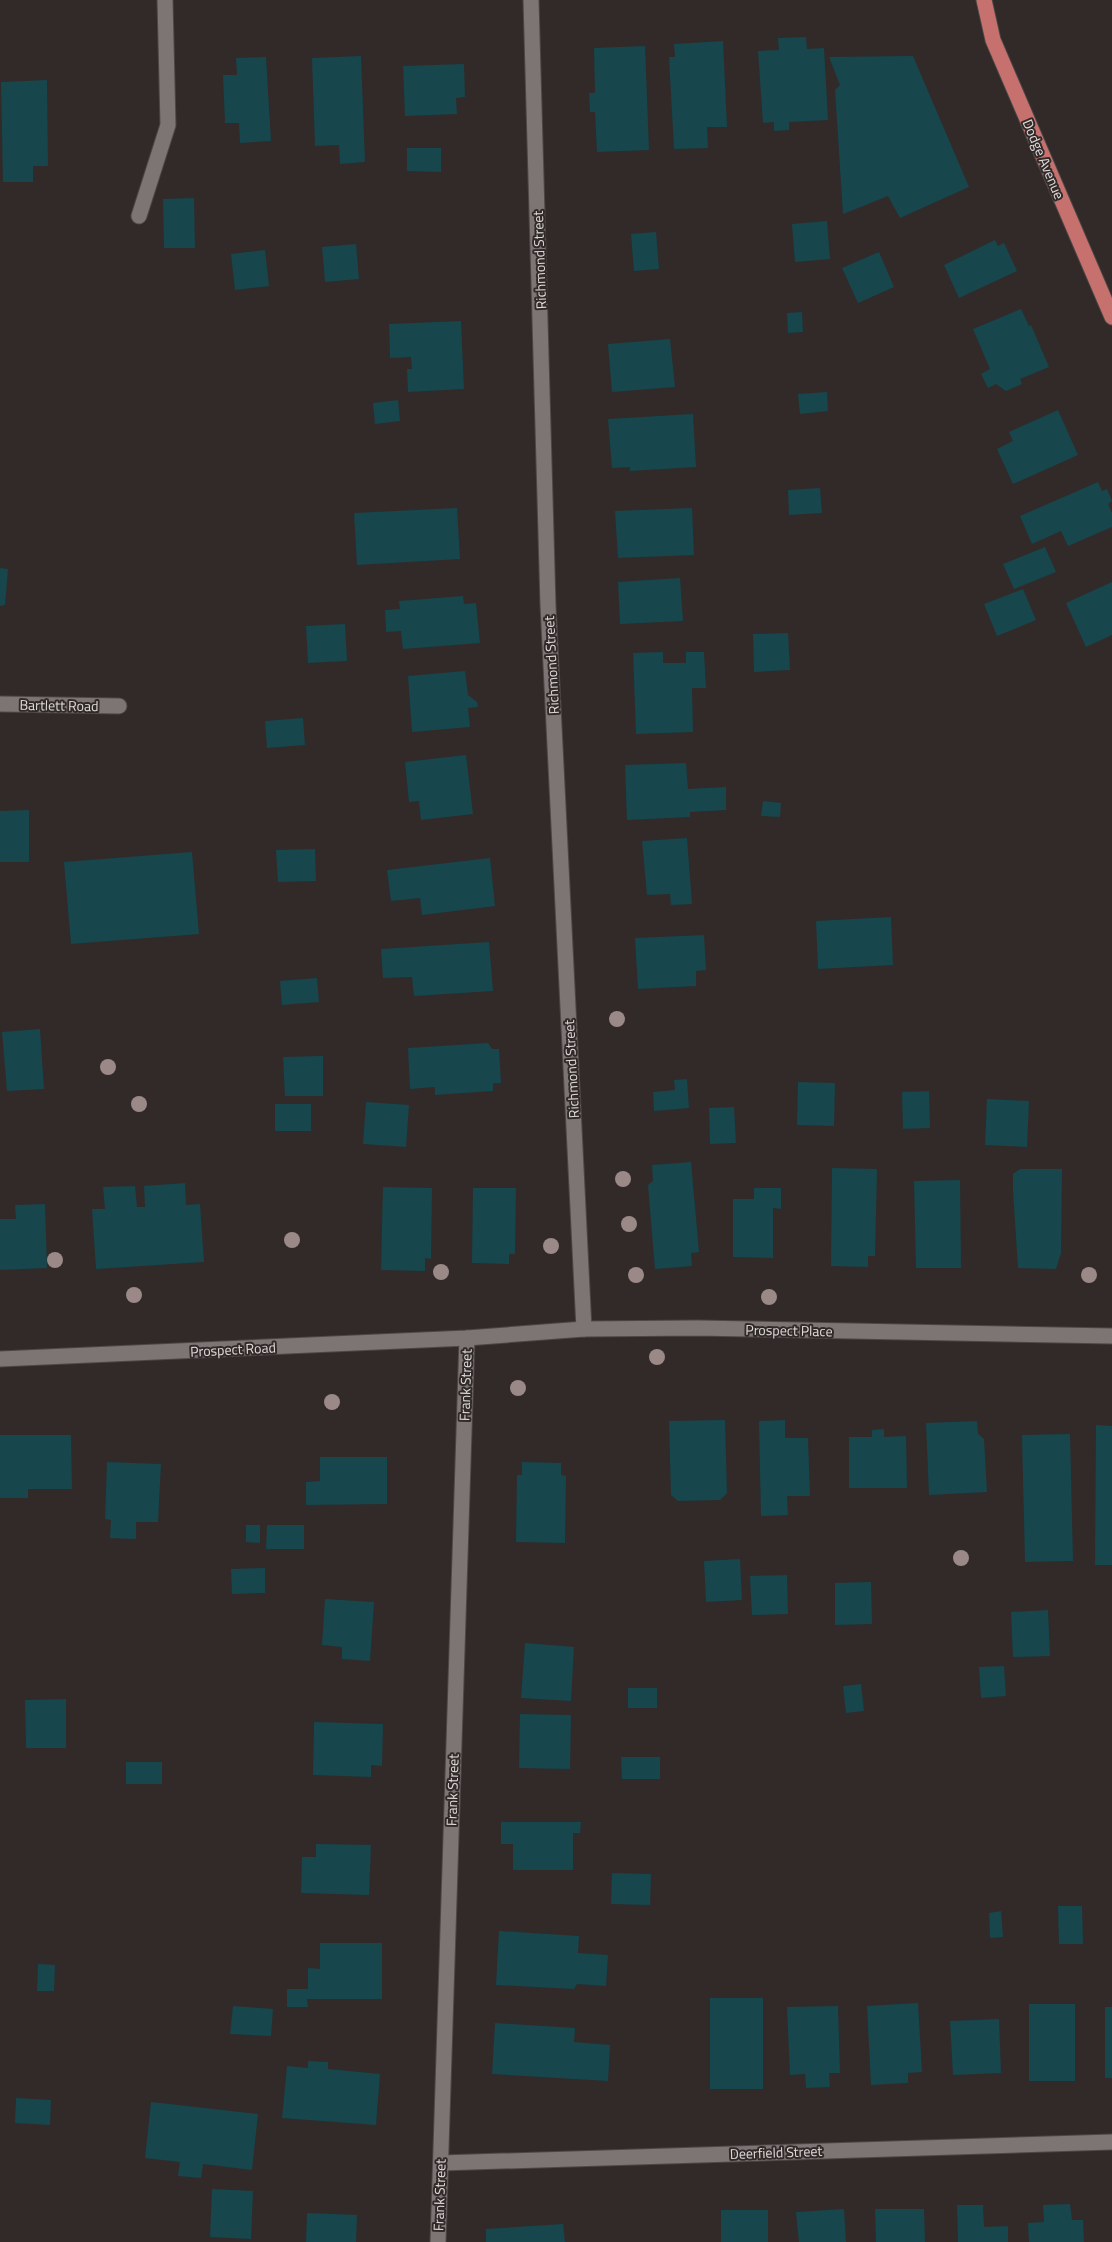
<svg xmlns="http://www.w3.org/2000/svg" width="1112" height="2242" font-family="'Titillium Web',sans-serif">
<style>
.building{fill:#17464d}
.lines{fill:none;stroke-linecap:round;stroke-linejoin:round}
.minor-casing{stroke:#4d4746;stroke-width:17}
.major-casing{stroke:#4d4746;stroke-width:17}
.minor{stroke:#7d7574;stroke-width:15}
.major{stroke:#c7716f;stroke-width:15}
.tree{fill:#9b8987}
.labels{text-anchor:middle;dominant-baseline:central;stroke-width:4;stroke-linejoin:round;paint-order:stroke}
.street-label{font-size:14px;fill:#e0dbdb;stroke:#312a29}
</style>
<rect width="100%" height="100%" fill="#312a29"/>
<g class="building">
<path d="M 806,37 L 807,49 L 824,48 L 828,120 L 789,122 L 789,130 L 774,131 L 774,122 L 763,123 L 758,51 L 779,50 L 778,38 Z"/>
<path d="M 723,41 L 727,127 L 707,127 L 708,148 L 674,149 L 669,57 L 675,57 L 674,44 Z"/>
<path d="M 645,46 L 649,150 L 597,152 L 595,112 L 590,112 L 589,93 L 595,93 L 594,48 Z"/>
<path d="M 361,56 L 365,162 L 340,164 L 339,145 L 315,146 L 312,58 Z"/>
<path d="M 913,56 L 969,187 L 900,218 L 888,196 L 843,214 L 835,90 L 840,85 L 829,57 Z"/>
<path d="M 266,57 L 271,141 L 240,143 L 239,123 L 225,123 L 223,75 L 237,75 L 236,58 Z"/>
<path d="M 464,64 L 465,97 L 456,98 L 457,114 L 405,116 L 403,66 Z"/>
<path d="M 47,80 L 48,166 L 33,166 L 33,182 L 3,182 L 1,82 Z"/>
<path d="M 407,148 L 441,148 L 441,172 L 407,171 Z"/>
<path d="M 194,198 L 195,248 L 164,248 L 163,199 Z"/>
<path d="M 827,221 L 830,259 L 795,262 L 792,224 Z"/>
<path d="M 656,232 L 659,269 L 634,271 L 631,234 Z"/>
<path d="M 995,240 L 998,246 L 1004,243 L 1017,271 L 959,298 L 944,265 Z"/>
<path d="M 356,244 L 359,279 L 325,282 L 322,247 Z"/>
<path d="M 265,250 L 269,286 L 235,290 L 231,254 Z"/>
<path d="M 879,252 L 894,287 L 858,303 L 842,268 Z"/>
<path d="M 1021,309 L 1029,326 L 1031,325 L 1049,367 L 1020,379 L 1022,384 L 1006,391 L 996,384 L 988,388 L 981,374 L 990,369 L 973,329 Z"/>
<path d="M 802,312 L 803,332 L 788,333 L 787,313 Z"/>
<path d="M 461,321 L 464,389 L 408,392 L 407,369 L 412,369 L 411,357 L 390,358 L 389,324 Z"/>
<path d="M 670,339 L 675,387 L 612,392 L 608,344 Z"/>
<path d="M 827,392 L 828,411 L 800,414 L 798,394 Z"/>
<path d="M 398,400 L 400,421 L 375,424 L 373,403 Z"/>
<path d="M 1058,410 L 1078,455 L 1013,484 L 997,449 L 1013,441 L 1009,432 Z"/>
<path d="M 693,414 L 696,467 L 630,471 L 630,467 L 612,468 L 608,419 Z"/>
<path d="M 1098,482 L 1102,491 L 1107,489 L 1112,501 L 1108,504 L 1112,513 L 1112,527 L 1068,546 L 1061,531 L 1032,544 L 1020,516 Z"/>
<path d="M 820,488 L 822,513 L 789,515 L 788,490 Z"/>
<path d="M 457,508 L 460,559 L 357,565 L 354,513 Z"/>
<path d="M 692,508 L 694,555 L 618,558 L 615,511 Z"/>
<path d="M 1045,547 L 1056,572 L 1014,589 L 1003,564 Z"/>
<path d="M 0,568 L 8,569 L 5,605 L 0,606 Z"/>
<path d="M 680,578 L 683,621 L 620,624 L 618,582 Z"/>
<path d="M 1112,582 L 1112,635 L 1086,647 L 1066,603 Z"/>
<path d="M 1023,589 L 1036,620 L 997,636 L 984,604 Z"/>
<path d="M 463,596 L 464,604 L 476,603 L 480,643 L 403,649 L 401,631 L 386,632 L 385,610 L 400,609 L 399,601 Z"/>
<path d="M 345,624 L 347,661 L 308,663 L 306,626 Z"/>
<path d="M 788,633 L 790,670 L 754,672 L 753,634 Z"/>
<path d="M 663,652 L 663,663 L 686,663 L 686,652 L 704,652 L 706,688 L 692,688 L 693,732 L 636,734 L 633,653 Z"/>
<path d="M 465,671 L 468,695 L 477,702 L 478,707 L 468,708 L 470,727 L 412,732 L 408,676 Z"/>
<path d="M 303,718 L 305,745 L 267,748 L 265,721 Z"/>
<path d="M 466,755 L 473,814 L 421,820 L 419,801 L 409,802 L 405,762 Z"/>
<path d="M 686,763 L 688,789 L 726,787 L 726,810 L 690,812 L 690,817 L 627,820 L 625,765 Z"/>
<path d="M 763,801 L 781,803 L 780,817 L 761,816 Z"/>
<path d="M 29,810 L 29,862 L 0,862 L 0,811 Z"/>
<path d="M 687,838 L 692,904 L 671,905 L 670,894 L 647,895 L 642,841 Z"/>
<path d="M 315,849 L 316,881 L 278,882 L 276,850 Z"/>
<path d="M 192,852 L 199,934 L 71,944 L 64,862 Z"/>
<path d="M 490,858 L 495,906 L 422,915 L 420,898 L 391,901 L 387,870 Z"/>
<path d="M 891,917 L 893,965 L 818,969 L 816,921 Z"/>
<path d="M 704,935 L 706,970 L 696,971 L 696,986 L 638,989 L 635,938 Z"/>
<path d="M 489,942 L 493,991 L 414,996 L 412,977 L 383,978 L 381,949 Z"/>
<path d="M 317,978 L 319,1002 L 282,1005 L 280,981 Z"/>
<path d="M 40,1029 L 44,1089 L 7,1091 L 2,1032 Z"/>
<path d="M 488,1043 L 492,1049 L 499,1049 L 501,1083 L 493,1083 L 493,1091 L 435,1095 L 435,1087 L 410,1089 L 408,1048 Z"/>
<path d="M 323,1056 L 323,1096 L 285,1096 L 283,1057 Z"/>
<path d="M 687,1079 L 689,1108 L 654,1111 L 653,1092 L 675,1090 L 674,1080 Z"/>
<path d="M 798,1082 L 835,1083 L 834,1126 L 797,1125 Z"/>
<path d="M 929,1091 L 930,1128 L 903,1129 L 902,1092 Z"/>
<path d="M 987,1099 L 1029,1101 L 1027,1147 L 985,1145 Z"/>
<path d="M 366,1102 L 409,1105 L 406,1147 L 363,1144 Z"/>
<rect x="275" y="1104" width="36" height="27"/>
<path d="M 734,1107 L 736,1143 L 710,1144 L 709,1108 Z"/>
<path d="M 691,1162 L 699,1252 L 691,1253 L 692,1266 L 655,1269 L 648,1185 L 653,1181 L 652,1165 Z"/>
<path d="M 832,1168 L 877,1169 L 875,1256 L 868,1256 L 868,1267 L 831,1266 Z"/>
<path d="M 1020,1169 L 1062,1169 L 1061,1253 L 1056,1269 L 1018,1268 L 1013,1191 L 1013,1174 Z"/>
<path d="M 960,1180 L 961,1268 L 916,1268 L 914,1181 Z"/>
<path d="M 185,1183 L 186,1205 L 200,1204 L 204,1262 L 96,1269 L 92,1209 L 105,1209 L 103,1187 L 135,1186 L 137,1207 L 145,1207 L 144,1186 Z"/>
<path d="M 383,1187 L 432,1188 L 431,1259 L 425,1258 L 425,1271 L 381,1270 Z"/>
<path d="M 473,1188 L 516,1188 L 515,1254 L 509,1254 L 509,1264 L 472,1263 Z"/>
<path d="M 754,1188 L 781,1188 L 781,1209 L 773,1208 L 773,1258 L 733,1257 L 733,1199 L 754,1199 Z"/>
<path d="M 45,1204 L 47,1268 L 0,1270 L 0,1219 L 16,1219 L 15,1205 Z"/>
<path d="M 725,1420 L 727,1493 L 720,1500 L 678,1501 L 671,1495 L 669,1421 Z"/>
<path d="M 785,1420 L 785,1438 L 808,1438 L 810,1496 L 787,1496 L 788,1515 L 761,1516 L 759,1421 Z"/>
<path d="M 977,1421 L 978,1434 L 984,1439 L 987,1492 L 929,1495 L 926,1423 Z"/>
<path d="M 1096,1425 L 1112,1426 L 1112,1565 L 1095,1565 Z"/>
<path d="M 884,1429 L 884,1437 L 906,1436 L 907,1488 L 849,1488 L 849,1437 L 872,1437 L 872,1430 Z"/>
<path d="M 1070,1434 L 1073,1561 L 1025,1562 L 1022,1435 Z"/>
<path d="M 0,1435 L 71,1435 L 72,1489 L 28,1489 L 28,1498 L 0,1498 Z"/>
<path d="M 320,1457 L 387,1457 L 387,1504 L 306,1505 L 306,1482 L 320,1481 Z"/>
<path d="M 107,1462 L 161,1464 L 158,1522 L 136,1522 L 136,1539 L 110,1538 L 111,1520 L 105,1519 Z"/>
<path d="M 522,1462 L 561,1463 L 561,1475 L 566,1476 L 565,1543 L 516,1542 L 517,1475 L 522,1475 Z"/>
<path d="M 246,1525 L 260,1525 L 260,1543 L 246,1542 Z"/>
<path d="M 267,1525 L 304,1525 L 304,1549 L 266,1549 Z"/>
<path d="M 740,1559 L 742,1600 L 706,1602 L 704,1561 Z"/>
<path d="M 265,1568 L 265,1593 L 232,1594 L 231,1569 Z"/>
<path d="M 787,1575 L 788,1614 L 752,1615 L 750,1576 Z"/>
<path d="M 871,1582 L 872,1624 L 835,1625 L 835,1583 Z"/>
<path d="M 325,1599 L 374,1602 L 370,1661 L 342,1659 L 342,1647 L 322,1645 Z"/>
<path d="M 1048,1610 L 1050,1656 L 1013,1657 L 1011,1612 Z"/>
<path d="M 525,1643 L 574,1647 L 571,1701 L 521,1698 Z"/>
<path d="M 1004,1666 L 1006,1696 L 981,1698 L 979,1667 Z"/>
<path d="M 861,1684 L 864,1711 L 846,1713 L 843,1686 Z"/>
<rect x="628" y="1688" width="29" height="20"/>
<path d="M 66,1699 L 66,1748 L 26,1748 L 25,1700 Z"/>
<path d="M 520,1714 L 571,1715 L 570,1769 L 519,1768 Z"/>
<path d="M 314,1722 L 383,1724 L 382,1766 L 371,1765 L 371,1777 L 313,1775 Z"/>
<path d="M 621,1757 L 660,1757 L 660,1779 L 622,1779 Z"/>
<rect x="126" y="1762" width="36" height="22"/>
<path d="M 501,1822 L 581,1822 L 580,1833 L 573,1833 L 573,1870 L 513,1870 L 513,1844 L 501,1844 Z"/>
<path d="M 316,1844 L 371,1845 L 369,1895 L 301,1893 L 302,1857 L 316,1857 Z"/>
<path d="M 612,1873 L 651,1874 L 650,1905 L 611,1904 Z"/>
<path d="M 1058,1906 L 1082,1906 L 1083,1944 L 1059,1944 Z"/>
<path d="M 1001,1911 L 1003,1937 L 990,1938 L 989,1913 Z"/>
<path d="M 499,1931 L 579,1936 L 578,1953 L 608,1955 L 606,1986 L 577,1984 L 574,1989 L 496,1985 Z"/>
<path d="M 320,1943 L 382,1943 L 382,1999 L 307,1999 L 308,2007 L 287,2007 L 287,1989 L 308,1989 L 308,1968 L 320,1969 Z"/>
<path d="M 38,1964 L 55,1965 L 54,1991 L 37,1991 Z"/>
<rect x="710" y="1998" width="53" height="91"/>
<path d="M 918,2003 L 922,2072 L 908,2073 L 908,2083 L 871,2085 L 867,2006 Z"/>
<rect x="1029" y="2004" width="46" height="77"/>
<path d="M 233,2006 L 273,2009 L 271,2036 L 230,2034 Z"/>
<path d="M 838,2006 L 840,2073 L 829,2073 L 830,2087 L 806,2088 L 805,2074 L 790,2075 L 787,2007 Z"/>
<rect x="1105" y="2007" width="7" height="71"/>
<path d="M 999,2019 L 1001,2073 L 953,2075 L 950,2021 Z"/>
<path d="M 495,2023 L 575,2028 L 574,2042 L 610,2045 L 608,2081 L 492,2074 Z"/>
<path d="M 308,2061 L 328,2062 L 328,2069 L 380,2074 L 376,2125 L 282,2118 L 287,2066 L 308,2068 Z"/>
<path d="M 16,2098 L 51,2100 L 50,2125 L 15,2123 Z"/>
<path d="M 151,2102 L 258,2114 L 252,2170 L 203,2164 L 201,2178 L 178,2176 L 180,2162 L 145,2158 Z"/>
<path d="M 212,2189 L 253,2191 L 251,2239 L 210,2237 Z"/>
<path d="M 1070,2204 L 1072,2220 L 1083,2220 L 1084,2242 L 1029,2242 L 1028,2223 L 1044,2222 L 1043,2205 Z"/>
<path d="M 957,2205 L 983,2205 L 984,2227 L 1008,2226 L 1008,2242 L 958,2242 Z"/>
<path d="M 844,2209 L 846,2242 L 799,2242 L 796,2212 Z"/>
<path d="M 875,2209 L 924,2209 L 925,2242 L 876,2242 Z"/>
<rect x="721" y="2210" width="47" height="32"/>
<path d="M 307,2213 L 357,2215 L 356,2242 L 306,2242 Z"/>
<path d="M 563,2224 L 565,2242 L 486,2242 L 486,2229 Z"/>
</g>
<g class="lines">
<defs>
<g id="minor">
<path d="M 531,0 L 548,605 L 584,1329"/>
<path d="M 139,216 L 168,125 L 165,0"/>
<path d="M 0,704 L 119,706"/>
<path d="M 0,1359 L 467,1338 L 584,1329 L 697,1328 L 1112,1336"/>
<path d="M 441,2163 L 1112,2142"/>
<path d="M 438,2242 L 467,1338"/>
</g>
<path id="major" d="M 984,0 L 993,40 L 1112,317"/>
</defs>
<use href="#minor" class="minor-casing"/>
<use href="#major" class="major-casing"/>
<use href="#minor" class="minor"/>
<use href="#major" class="major"/>
</g>
<g class="tree">
<circle cx="617" cy="1019" r="8"/>
<circle cx="108" cy="1067" r="8"/>
<circle cx="139" cy="1104" r="8"/>
<circle cx="623" cy="1179" r="8"/>
<circle cx="629" cy="1224" r="8"/>
<circle cx="292" cy="1240" r="8"/>
<circle cx="551" cy="1246" r="8"/>
<circle cx="55" cy="1260" r="8"/>
<circle cx="441" cy="1272" r="8"/>
<circle cx="636" cy="1275" r="8"/>
<circle cx="1089" cy="1275" r="8"/>
<circle cx="134" cy="1295" r="8"/>
<circle cx="769" cy="1297" r="8"/>
<circle cx="657" cy="1357" r="8"/>
<circle cx="518" cy="1388" r="8"/>
<circle cx="332" cy="1402" r="8"/>
<circle cx="961" cy="1558" r="8"/>
</g>
<g class="labels">
<g class="street-label">
<text transform="translate(1044 159) rotate(67)">Dodge Avenue</text>
<text transform="translate(539 260) rotate(-92)">Richmond Street</text>
<text transform="translate(551 665) rotate(-93)">Richmond Street</text>
<text transform="translate(59 705) rotate(1)">Bartlett Road</text>
<text transform="translate(571 1069) rotate(-93)">Richmond Street</text>
<text transform="translate(789 1330) rotate(1)">Prospect Place</text>
<text transform="translate(233 1349) rotate(-3)">Prospect Road</text>
<text transform="translate(465 1385) rotate(-88)">Frank Street</text>
<text transform="translate(452 1790) rotate(-88)">Frank Street</text>
<text transform="translate(776 2152) rotate(-2)">Deerfield Street</text>
<text transform="translate(439 2195) rotate(-88)">Frank Street</text>
</g>
</g>
</svg>
